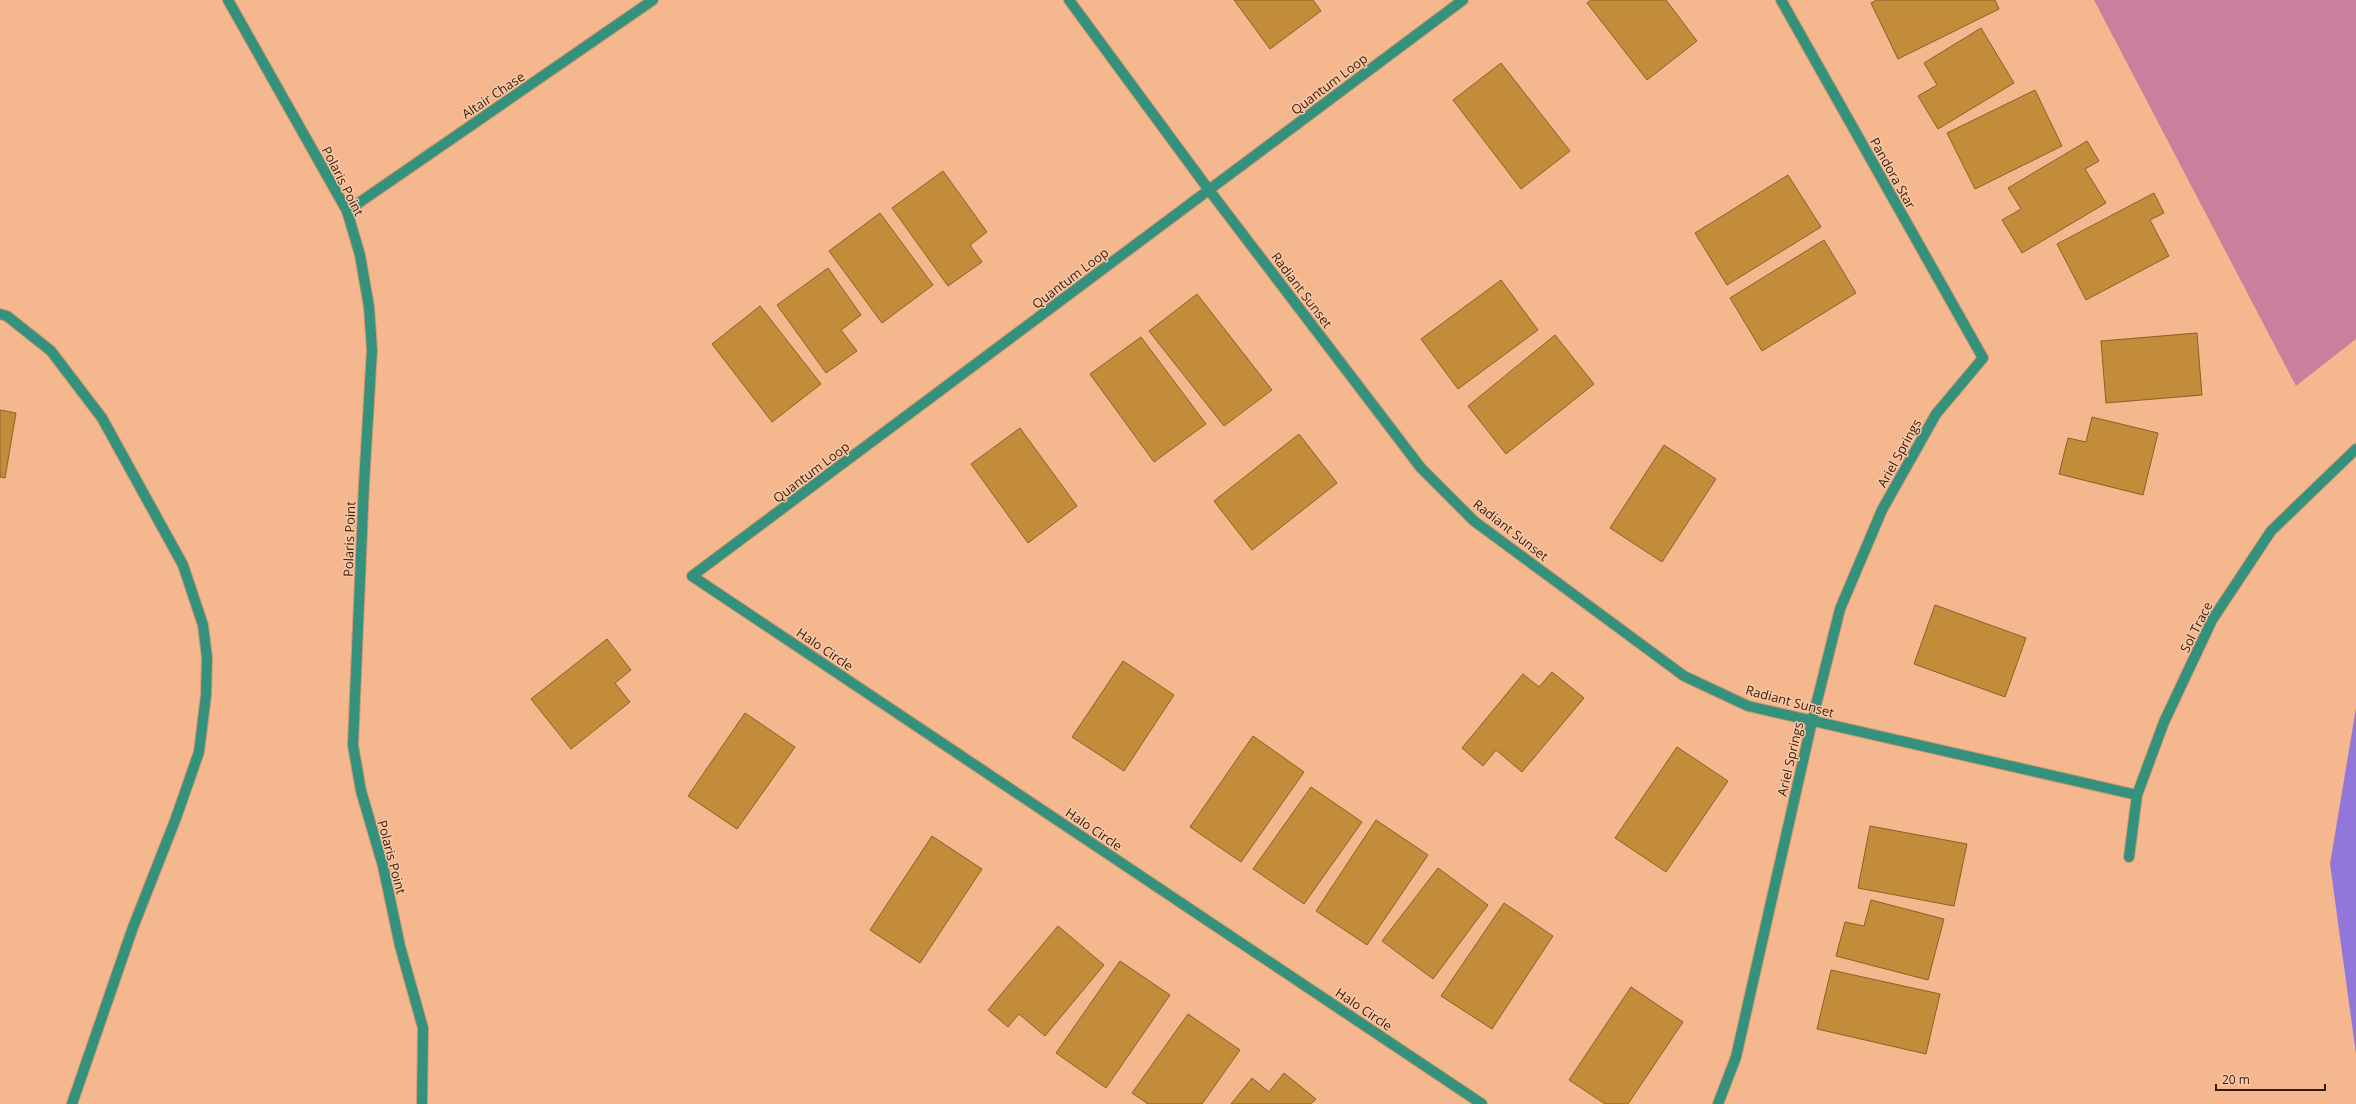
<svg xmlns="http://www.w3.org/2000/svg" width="2356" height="1104" font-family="'Open Sans',sans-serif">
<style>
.green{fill:#cb7f9c}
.water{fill:#9376da}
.building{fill:#c28c3a;stroke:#896226}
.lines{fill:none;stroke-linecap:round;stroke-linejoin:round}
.minor-casing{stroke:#ce9873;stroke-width:12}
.minor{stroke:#34917c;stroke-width:10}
.labels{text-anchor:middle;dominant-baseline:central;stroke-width:3;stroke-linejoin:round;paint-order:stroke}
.street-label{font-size:13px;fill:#341d0c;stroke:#fac7a6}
</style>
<rect width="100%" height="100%" fill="#f5b78d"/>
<path class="green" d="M 2094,0 L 2356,0 L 2356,339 L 2296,386 Z"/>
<path class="water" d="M 2356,708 L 2356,1054 L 2330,864 Z"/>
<g class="building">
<path d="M 1234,0 L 1313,0 L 1321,11 L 1270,49 Z"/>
<path d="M 1591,0 L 1666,0 L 1697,41 L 1647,80 L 1587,3 Z"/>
<path d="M 1877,0 L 1995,0 L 1999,9 L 1898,59 L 1871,3 Z"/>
<path d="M 1981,28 L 2014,83 L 1938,129 L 1918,96 L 1937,85 L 1924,63 Z"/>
<path d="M 1501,63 L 1570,151 L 1521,189 L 1453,100 Z"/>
<path d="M 2035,90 L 2062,146 L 1975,189 L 1947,133 Z"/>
<path d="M 2087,141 L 2099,161 L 2085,169 L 2106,203 L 2022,253 L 2002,220 L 2021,209 L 2008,188 Z"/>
<path d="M 943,171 L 987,232 L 970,245 L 982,262 L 948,286 L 892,208 Z"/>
<path d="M 1788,175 L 1821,227 L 1727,285 L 1695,233 Z"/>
<path d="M 2154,193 L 2164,213 L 2150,220 L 2169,256 L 2086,300 L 2057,244 Z"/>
<path d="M 880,213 L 933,285 L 882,323 L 829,251 Z"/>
<path d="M 1824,240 L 1856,293 L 1762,351 L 1730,298 Z"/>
<path d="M 828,268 L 861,315 L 841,330 L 857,351 L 826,373 L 777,305 Z"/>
<path d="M 1501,280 L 1538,330 L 1458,389 L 1421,339 Z"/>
<path d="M 1197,294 L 1272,390 L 1224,426 L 1149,331 Z"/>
<path d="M 760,306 L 821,384 L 772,422 L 712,344 Z"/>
<path d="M 2197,333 L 2202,395 L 2106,403 L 2101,341 Z"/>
<path d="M 1555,335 L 1594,384 L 1506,454 L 1468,406 Z"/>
<path d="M 1141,337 L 1206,424 L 1154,462 L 1090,374 Z"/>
<path d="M 0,410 L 16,413 L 5,478 L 0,477 Z"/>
<path d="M 2092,417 L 2158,433 L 2143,495 L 2059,474 L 2068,438 L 2086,442 Z"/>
<path d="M 1020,428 L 1077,506 L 1028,543 L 971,464 Z"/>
<path d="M 1299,434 L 1337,483 L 1252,550 L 1214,501 Z"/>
<path d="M 1664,445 L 1716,479 L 1662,562 L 1610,528 Z"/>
<path d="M 1935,605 L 2026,638 L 2005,697 L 1914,664 Z"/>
<path d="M 607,639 L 631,670 L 615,683 L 630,702 L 571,749 L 531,699 Z"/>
<path d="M 1123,661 L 1174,695 L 1124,771 L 1072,737 Z"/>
<path d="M 1552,672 L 1584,698 L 1522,772 L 1496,750 L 1483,766 L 1462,748 L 1523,674 L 1539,687 Z"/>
<path d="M 745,713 L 795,747 L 737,829 L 688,796 Z"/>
<path d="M 1253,736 L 1304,772 L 1241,862 L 1190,827 Z"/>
<path d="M 1677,747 L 1728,781 L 1666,872 L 1615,838 Z"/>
<path d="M 1311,787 L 1362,822 L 1304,904 L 1253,869 Z"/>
<path d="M 1376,820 L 1428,855 L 1367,945 L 1316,911 Z"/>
<path d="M 1870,826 L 1967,844 L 1954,906 L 1858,888 Z"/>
<path d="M 932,836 L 982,869 L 920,963 L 870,930 Z"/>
<path d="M 1438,868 L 1488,905 L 1433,979 L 1382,941 Z"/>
<path d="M 1871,900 L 1944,919 L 1928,980 L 1836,956 L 1845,922 L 1864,926 Z"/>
<path d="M 1504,903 L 1553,936 L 1492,1029 L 1441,996 Z"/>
<path d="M 1058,926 L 1104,965 L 1045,1036 L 1019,1014 L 1008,1027 L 988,1010 Z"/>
<path d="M 1120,961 L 1170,995 L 1106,1088 L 1056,1053 Z"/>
<path d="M 1831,970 L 1940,994 L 1926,1054 L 1817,1029 Z"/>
<path d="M 1631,987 L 1683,1022 L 1628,1104 L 1605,1104 L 1569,1080 Z"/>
<path d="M 1188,1014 L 1240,1050 L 1202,1104 L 1148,1104 L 1132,1093 Z"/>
<path d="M 1284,1073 L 1316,1099 L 1311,1104 L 1231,1104 L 1252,1078 L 1269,1092 Z"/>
</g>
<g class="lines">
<defs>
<g id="minor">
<path d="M 228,0 L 347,211 L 360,255 L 369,307 L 372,350 L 364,484 L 353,745 L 361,791 L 383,866 L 400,946 L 423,1028 L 422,1104"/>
<path d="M 1069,0 L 1209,190 L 1421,468 L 1474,521 L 1684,676 L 1748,706 L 2137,795"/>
<path d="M 1463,0 L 692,576 L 1482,1104"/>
<path d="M 347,211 L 653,0"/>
<path d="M 0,314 L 7,316 L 51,351 L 102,418 L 183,565 L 203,625 L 207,658 L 206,695 L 199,752 L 176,818 L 132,930 L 72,1104"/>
<path d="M 2129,857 L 2137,795 L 2164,722 L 2212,620 L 2271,531 L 2356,449"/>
<path d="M 1718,1104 L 1736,1057 L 1812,721 L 1840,609 L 1882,510 L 1936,414 L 1983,358 L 1781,0"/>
</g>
</defs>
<use href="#minor" class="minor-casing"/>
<use href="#minor" class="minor"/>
</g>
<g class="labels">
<g class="street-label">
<text transform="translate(1329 84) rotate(-37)">Quantum Loop</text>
<text transform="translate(493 95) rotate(-34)">Altair Chase</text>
<text transform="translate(1893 173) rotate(61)">Pandora Star</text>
<text transform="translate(343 181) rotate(63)">Polaris Point</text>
<text transform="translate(1070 278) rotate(-37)">Quantum Loop</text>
<text transform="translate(1302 290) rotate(53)">Radiant Sunset</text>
<text transform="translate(1899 453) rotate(-61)">Ariel Springs</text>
<text transform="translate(811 472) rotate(-37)">Quantum Loop</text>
<text transform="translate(1511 530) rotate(38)">Radiant Sunset</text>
<text transform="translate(349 539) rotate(-88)">Polaris Point</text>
<text transform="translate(2196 627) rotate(-63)">Sol Trace</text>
<text transform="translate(825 649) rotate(34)">Halo Circle</text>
<text transform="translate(1790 701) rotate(15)">Radiant Sunset</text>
<text transform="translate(1790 759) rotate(-77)">Ariel Springs</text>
<text transform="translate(1094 829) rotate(34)">Halo Circle</text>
<text transform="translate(392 857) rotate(75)">Polaris Point</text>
<text transform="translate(1364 1009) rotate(34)">Halo Circle</text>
</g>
</g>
<path d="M2216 1084v6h109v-6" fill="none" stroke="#341d0c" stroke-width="2"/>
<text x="2222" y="1084" font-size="12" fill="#341d0c" stroke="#fac7a6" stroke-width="3" paint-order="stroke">20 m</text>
</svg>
